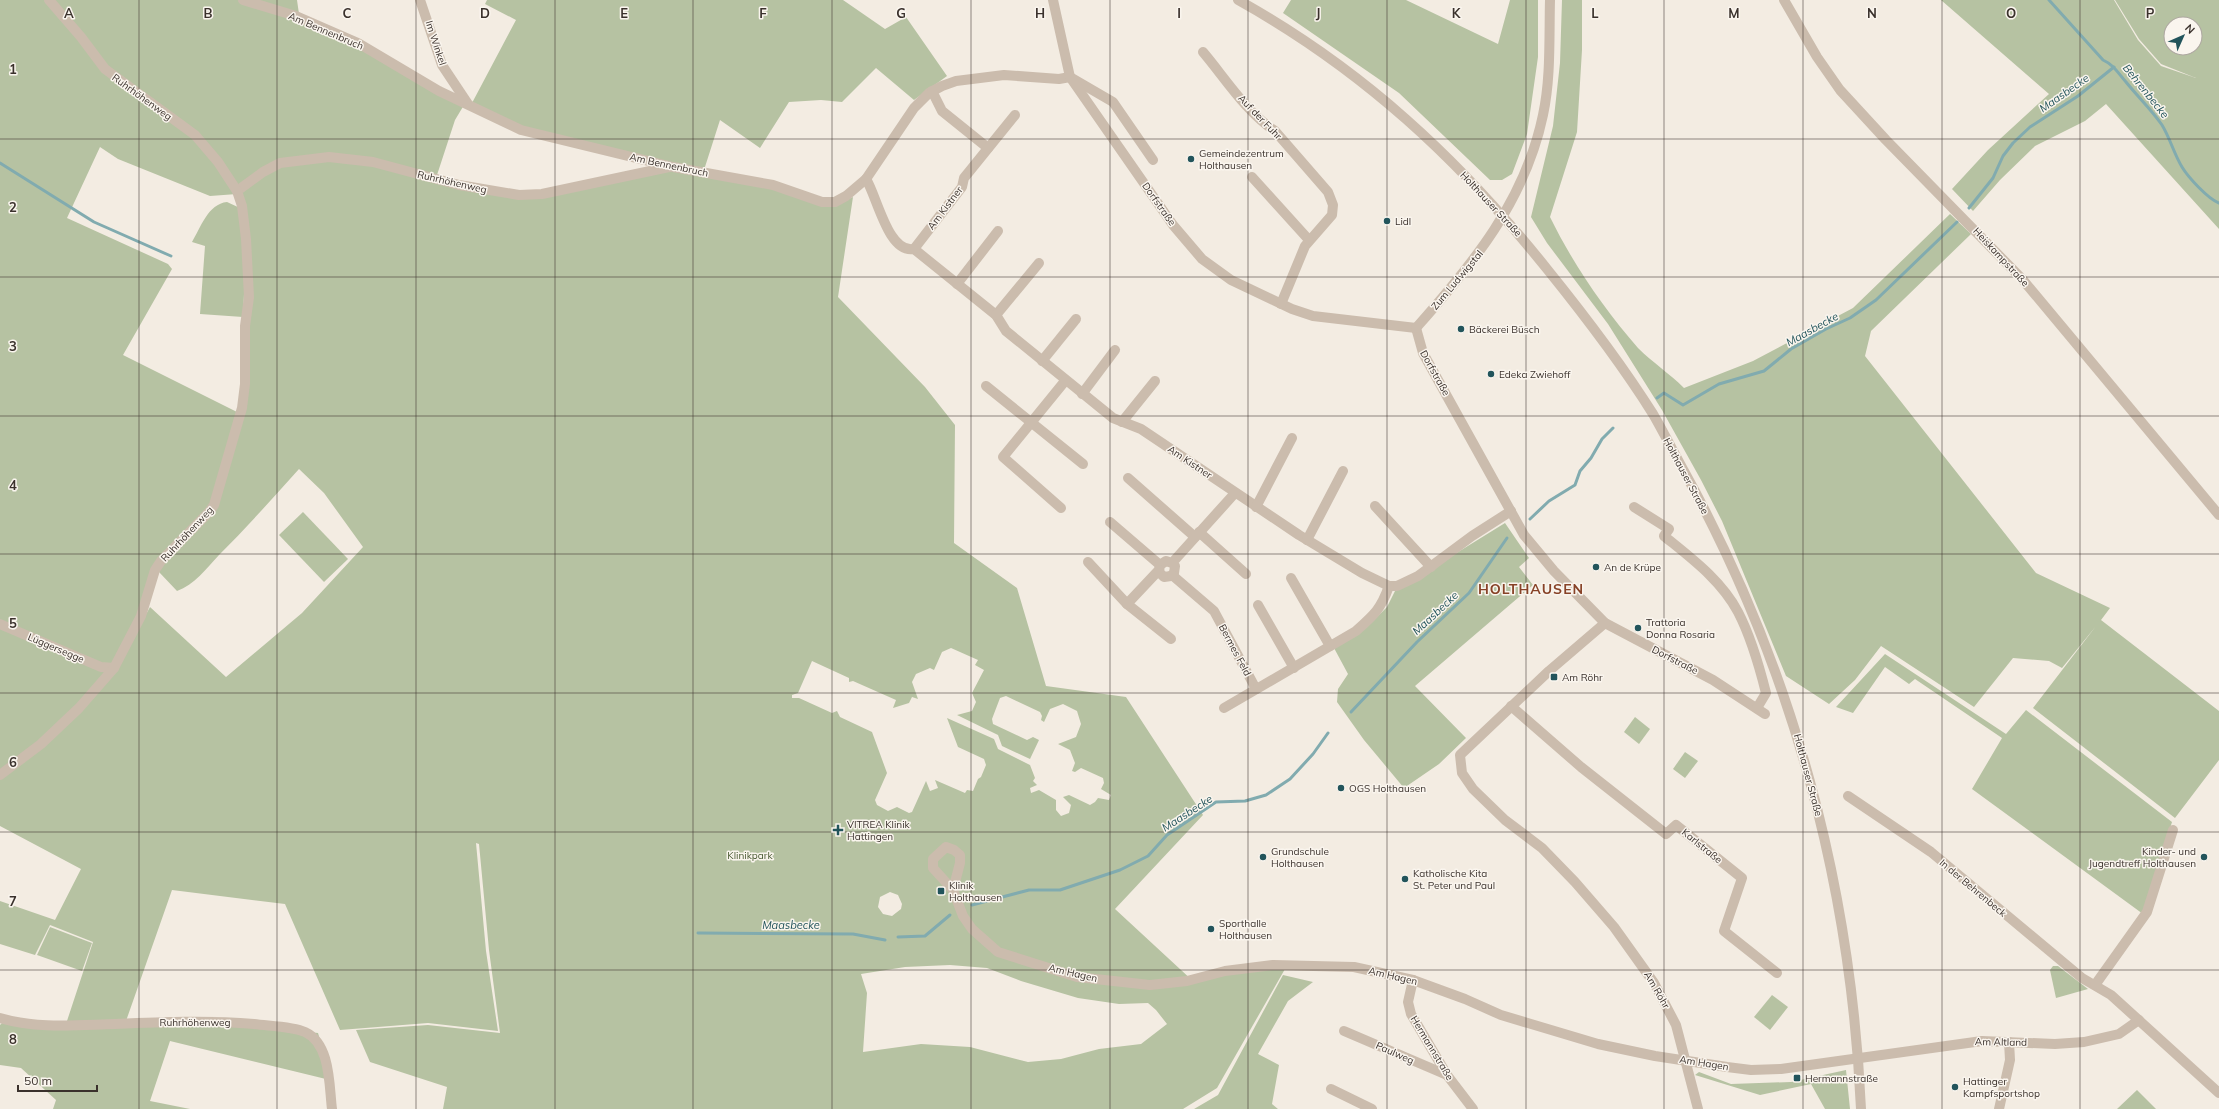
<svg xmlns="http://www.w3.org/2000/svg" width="2219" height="1109" font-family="Mulish,sans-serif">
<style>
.green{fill:#b6c2a2;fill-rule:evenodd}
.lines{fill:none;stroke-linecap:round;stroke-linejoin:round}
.stream{stroke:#81abaf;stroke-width:3}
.minor{stroke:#cbbcad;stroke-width:10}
.grid{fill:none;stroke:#3a312c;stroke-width:1;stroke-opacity:0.55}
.poi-dot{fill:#22545b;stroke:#faf5ee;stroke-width:1.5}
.labels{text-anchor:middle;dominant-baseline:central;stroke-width:3;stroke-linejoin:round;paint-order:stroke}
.street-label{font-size:10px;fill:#3a312c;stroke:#faf5ee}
.poi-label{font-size:10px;fill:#3a312c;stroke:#faf5ee;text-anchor:start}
.park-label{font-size:10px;fill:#475830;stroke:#faf5ee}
.water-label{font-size:11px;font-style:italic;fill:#22545b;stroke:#faf5ee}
.district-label{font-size:14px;font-weight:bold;letter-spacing:1px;fill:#874227;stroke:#faf5ee}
.grid-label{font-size:13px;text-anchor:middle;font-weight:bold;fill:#3a312c;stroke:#faf5ee;stroke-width:3;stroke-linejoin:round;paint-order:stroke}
</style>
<rect width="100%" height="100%" fill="#f3ece2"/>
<g class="green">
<path d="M 0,0 L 297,0 L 299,14 L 439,93 L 464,105 L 455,120 L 437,175 L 494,190 L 543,198 L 671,171 L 773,189 L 823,205 L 835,205 L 853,197 L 838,297 L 925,387 L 955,425 L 954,543 L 1017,588 L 1046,686 L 1126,697 L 1203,815 L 1115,909 L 1194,982 L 1257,967 L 1285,969 L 1217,1088 L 1183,1109 L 443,1109 L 447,1087 L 370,1062 L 356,1030 L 428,1025 L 500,1033 L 489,950 L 479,844 L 476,843 L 486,951 L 498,1031 L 428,1023 L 340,1030 L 285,904 L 172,890 L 126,1021 L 66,1024 L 93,942 L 50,925 L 35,955 L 0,944 L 0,901 L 55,920 L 81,869 L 0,826 L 0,778 L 43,746 L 81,709 L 116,670 L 150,607 L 226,677 L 302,613 L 363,547 L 324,493 L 299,469 C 273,498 247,527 219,555 C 207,568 194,585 177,591 L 159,572 L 162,564 L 172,553 L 212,513 L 244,408 L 250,297 L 243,206 L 238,190 L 232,179 L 197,134 L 106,67 L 88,42 L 82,44 C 106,86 157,106 194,136 C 209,148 228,176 237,194 L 210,196 L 118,159 L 100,147 L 67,218 L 168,264 L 172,269 L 123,355 L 239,413 L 209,511 L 157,562 L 149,581 L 146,598 L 140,614 L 115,663 L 78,706 L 39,743 L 0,773 ZM 951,648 L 978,660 L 975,665 L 984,670 L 972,693 L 976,702 L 972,711 L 957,715 L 998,735 L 1002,746 L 1030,759 L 1039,740 L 1033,737 L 1027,740 L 993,724 L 992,719 L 1000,698 L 1006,696 L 1040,712 L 1042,716 L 1041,720 L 1044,722 L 1050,709 L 1063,704 L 1077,711 L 1081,724 L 1076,737 L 1058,744 L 1070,750 L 1075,763 L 1072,771 L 1075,772 L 1081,768 L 1103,778 L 1104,783 L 1101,789 L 1111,795 L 1109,800 L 1098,798 L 1095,802 L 1090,805 L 1069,795 L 1063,797 L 1071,805 L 1069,813 L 1061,816 L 1056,810 L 1056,800 L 1039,790 L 1031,793 L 1030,788 L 1037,785 L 1033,781 L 1035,778 L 1030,765 L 998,749 L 994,739 L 947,718 L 958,747 L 984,759 L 986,765 L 981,777 L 978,779 L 973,791 L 967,790 L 965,793 L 935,780 L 938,788 L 930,791 L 926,781 L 912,812 L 909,813 L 897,807 L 888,811 L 877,805 L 875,800 L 887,773 L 872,732 L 840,717 L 837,711 L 832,713 L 799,698 L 792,698 L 792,695 L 798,693 L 812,661 L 849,678 L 849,682 L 853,681 L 896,700 L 893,708 L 909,703 L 912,697 L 918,699 L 912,682 L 916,674 L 930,668 L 934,670 L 942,652 ZM 890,892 L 898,895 L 902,904 L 901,909 L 892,916 L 883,914 L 878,907 L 880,897 ZM 950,965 L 987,968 L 1021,981 L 1078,998 L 1119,1004 L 1148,1003 L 1156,1010 L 1167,1024 L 1141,1044 L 1099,1049 L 1061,1059 L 1028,1062 L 970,1047 L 921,1044 L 863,1052 L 867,993 L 861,974 L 905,967 Z"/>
<path d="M 487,0 L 843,0 L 885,29 L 906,17 L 947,76 L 914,100 L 876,68 L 842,102 L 821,100 L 789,102 L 760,148 L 720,120 L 704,170 L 522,127 L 472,103 L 516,20 L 485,4 Z"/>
<path d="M 1291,0 L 1406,0 L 1498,44 L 1510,0 L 1538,0 L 1538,57 L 1527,134 L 1512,174 L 1502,180 L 1490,180 L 1399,93 L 1283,13 Z"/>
<path d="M 1562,0 L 1582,0 L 1582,50 L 1577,132 L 1550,217 C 1573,264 1604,309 1638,348 C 1652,362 1670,374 1684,388 L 1753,361 L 1853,308 L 1950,214 L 1971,234 L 1871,331 L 1865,356 L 2036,573 L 2110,608 L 2101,620 L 2219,711 L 2219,760 L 2175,818 L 2033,708 L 2096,626 L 2062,668 L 2049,661 L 2013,658 L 1974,707 L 1881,646 L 1855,680 L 1829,704 L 1786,676 L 1722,521 L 1701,480 L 1662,410 L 1608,324 L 1547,243 L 1531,217 L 1553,126 L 1560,63 Z"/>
<path d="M 1941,0 L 2114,0 L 2138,40 L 2161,66 L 2196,78 L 2161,64 L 2139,39 L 2115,0 L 2219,0 L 2219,229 L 2106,104 L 2085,121 L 2035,146 L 2000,180 L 1973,211 L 1952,189 L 1988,150 L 2049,94 ZM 2171,24 L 2195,24 L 2195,48 L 2171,48 Z"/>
<path d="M 227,202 L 240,208 L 245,272 L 243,317 L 200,314 L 205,246 L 192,242 C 201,227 208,204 227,202 Z"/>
<path d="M 303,512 L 348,559 L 324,582 L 279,535 Z"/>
<path d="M 1505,523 L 1529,558 L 1519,567 L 1533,585 L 1415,686 L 1466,738 L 1439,764 L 1404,788 L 1364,740 L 1337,702 L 1338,689 L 1348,674 L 1334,648 L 1374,620 L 1387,607 L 1395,591 Z"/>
<path d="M 1885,654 L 2006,734 L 2026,710 L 2172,822 L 2143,914 L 1972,789 L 2002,738 L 1915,679 L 1909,684 L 1885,667 L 1853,713 L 1836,707 Z"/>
<path d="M 1635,717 L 1650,729 L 1639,744 L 1624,732 Z"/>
<path d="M 1685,752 L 1698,761 L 1685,778 L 1673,769 Z"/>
<path d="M 50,927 L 92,943 L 82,971 L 37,955 Z"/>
<path d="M 2053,966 L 2058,966 L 2088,989 L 2056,998 L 2050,970 Z"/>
<path d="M 1283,975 L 1313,982 L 1288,1001 L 1258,1054 L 1279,1065 L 1272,1104 L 1278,1109 L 1194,1109 L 1218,1095 Z"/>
<path d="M 1772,995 L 1788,1007 L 1770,1030 L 1754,1017 Z"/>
<path d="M 4,1021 C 109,1022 214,1021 318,1033 L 328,1067 L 330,1080 L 170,1041 L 150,1101 L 190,1109 L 53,1109 L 56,1100 L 21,1068 L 0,1065 L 0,1025 Z"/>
<path d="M 1846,1070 L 1850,1109 L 1825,1109 L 1811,1084 L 1760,1095 L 1695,1075 L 1699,1072 L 1731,1084 L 1791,1082 Z"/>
<path d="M 2137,1090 L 2156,1109 L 2117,1109 Z"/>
</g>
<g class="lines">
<g class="stream">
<path d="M 2049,0 L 2103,60 C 2114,65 2118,73 2126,82 C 2138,97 2151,109 2162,125 C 2170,138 2174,154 2182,167 C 2188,177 2208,199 2219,203"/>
<path d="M 0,163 L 94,222 L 171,256"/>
<path d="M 1969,208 L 1993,178 L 2003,156 L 2013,143 L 2030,127 L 2078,96 L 2114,67"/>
<path d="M 1657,398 L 1664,393 L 1683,405 L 1719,384 L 1764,371 L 1791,349 L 1826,329 L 1850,318 L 1876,300 L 1957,222"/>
<path d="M 1530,519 L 1549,501 L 1575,485 L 1580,471 L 1591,458 L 1602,439 L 1613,428"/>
<path d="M 1351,712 L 1417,642 L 1469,593 L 1507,538"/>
<path d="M 972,905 L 1029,890 L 1060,890 L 1120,870 L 1148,856 L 1167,835 L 1216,802 L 1245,801 L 1266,795 L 1290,779 L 1313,754 L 1328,733"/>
<path d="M 698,933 L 853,934 L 885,940"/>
<path d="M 898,937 L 925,936 L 950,915"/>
</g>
<g class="minor">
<path d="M 243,0 L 296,16 L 358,43 L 439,91 L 521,130 L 673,167 L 773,185 L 822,202 L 835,202 L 846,196 L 866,179 L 914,108 L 929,93 L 942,86 L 956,81 L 1004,75 L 1059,79 L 1070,77 L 1113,102 L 1153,160"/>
<path d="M 420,0 L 442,65 L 468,104"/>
<path d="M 1053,0 L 1070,77 L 1173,225 L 1202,259 L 1231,280 L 1292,309 L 1313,316 L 1416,328"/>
<path d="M 1238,0 C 1362,69 1459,159 1547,269 C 1585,316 1621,363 1653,414 C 1664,433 1674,453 1685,473 C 1793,669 1851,886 1861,1109"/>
<path d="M 1784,0 L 1817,57 L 1840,90 L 1886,140 L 2023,280 L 2219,515"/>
<path d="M 1203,52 C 1225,78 1246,112 1275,131 L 1328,192 L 1333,205 L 1332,215 L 1305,246 L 1281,304"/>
<path d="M 932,91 L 942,111 L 988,148"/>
<path d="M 1252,177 L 1309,240"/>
<path d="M 866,179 C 877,196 888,254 914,249 L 996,315 L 1006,331 L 1113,418 L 1141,429 L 1299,535 L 1362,573 L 1389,586 L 1397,586 L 1418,576 L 1472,536 L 1511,511"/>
<path d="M 237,191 L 263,172 L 280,163 L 329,157 L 373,162 L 459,185 L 519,195 L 542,194 L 669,167"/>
<path d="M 914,249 L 962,187 L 964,178 L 1015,115"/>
<path d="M 957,284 L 998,231"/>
<path d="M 996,315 L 1039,263"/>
<path d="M 1416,328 L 1423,353 L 1524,535 L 1554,571 L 1605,623 L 1713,680 L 1765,714"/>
<path d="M 1416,328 C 1473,264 1525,201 1543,115 C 1551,78 1549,38 1550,0"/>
<path d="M 1042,361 L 1076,319"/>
<path d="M 986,386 L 1083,464"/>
<path d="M 1082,394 L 1115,350"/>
<path d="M 1122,422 L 1155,381"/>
<path d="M 1128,478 L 1195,537"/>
<path d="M 1375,506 L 1431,567"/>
<path d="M 1256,507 L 1292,438"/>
<path d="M 1634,507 L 1669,529 L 1664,536 C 1691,558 1721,580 1738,612 C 1751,637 1759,665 1766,693 L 1757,708"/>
<path d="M 1061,508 L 1003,457 L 1065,381"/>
<path d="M 1110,522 L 1160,565"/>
<path d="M 1199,532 L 1246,574"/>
<path d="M 1307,540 L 1343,471"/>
<path d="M 1088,562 L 1127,604 L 1171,639"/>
<path d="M 1172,563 L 1175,566 L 1174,573 L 1171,576 L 1164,577 L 1159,572 L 1160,565 L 1166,561 L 1172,563 L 1235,493"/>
<path d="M 1172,575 L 1214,611 L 1256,689"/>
<path d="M 1291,578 L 1330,646"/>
<path d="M 1127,604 L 1159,570"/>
<path d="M 1258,605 L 1294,668"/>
<path d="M 1605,623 L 1549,671 L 1460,755 L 1462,773 L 1473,789 L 1505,820 L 1542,848 L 1575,882 L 1614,927 L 1654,983 L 1676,1025 L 1698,1109"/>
<path d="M 0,624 L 101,667 L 114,668"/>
<path d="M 1511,706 L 1581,767 L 1666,834 L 1676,825 L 1742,878 L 1724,931 L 1777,973"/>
<path d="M 1224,708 L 1356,631 C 1374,615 1381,609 1389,586"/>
<path d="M 0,775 L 41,744 L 79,708 L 114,668 L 141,616 L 155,570 L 161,561 L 209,512 L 214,505 L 242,408 L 245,384 L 245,326 L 249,297 L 246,239 L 242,206 L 237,191 L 218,162 L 195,135 L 105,69 L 81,37 L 49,0"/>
<path d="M 1848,796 L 1931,852 L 2082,978 L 2111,995 L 2219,1093"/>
<path d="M 953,890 L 960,863 L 960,855 L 954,850 L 946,847 L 933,859 L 933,868 L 953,890 L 963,916 L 972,929 L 998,952 L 1077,977 L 1150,985 L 1187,981 L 1225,971 L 1273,965 L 1354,967 L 1413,980 L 1465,999 L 1501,1015 L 1598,1044 L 1655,1056 L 1727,1067 L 1751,1070 L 1781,1069 L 1982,1041 L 2055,1044 L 2084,1042 L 2119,1034 L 2139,1020"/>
<path d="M 1413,980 L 1408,1002 L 1411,1014 L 1447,1075 L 1473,1109"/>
<path d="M 2095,985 L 2147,912 L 2173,830"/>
<path d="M 0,1018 C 37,1029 76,1025 115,1024 C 161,1022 207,1020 254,1024 C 268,1026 292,1026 305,1032 C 331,1044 329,1086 332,1109"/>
<path d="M 1344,1031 L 1447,1075"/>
<path d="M 1331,1089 L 1372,1109"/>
<path d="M 1999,1109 L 2010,1060 L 2009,1042"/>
</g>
</g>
<path class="grid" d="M 139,0 L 139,1109M 277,0 L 277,1109M 416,0 L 416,1109M 555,0 L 555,1109M 693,0 L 693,1109M 832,0 L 832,1109M 971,0 L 971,1109M 1110,0 L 1110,1109M 1248,0 L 1248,1109M 1387,0 L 1387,1109M 1526,0 L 1526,1109M 1664,0 L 1664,1109M 1803,0 L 1803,1109M 1942,0 L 1942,1109M 2080,0 L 2080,1109M 0,139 L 2219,139M 0,277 L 2219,277M 0,416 L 2219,416M 0,554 L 2219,554M 0,693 L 2219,693M 0,832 L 2219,832M 0,970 L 2219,970"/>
<g class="poi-dot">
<circle cx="1191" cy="159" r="4"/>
<circle cx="1387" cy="221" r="4"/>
<circle cx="1461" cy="329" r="4"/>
<circle cx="1491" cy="374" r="4"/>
<circle cx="1596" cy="567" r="4"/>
<circle cx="1638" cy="628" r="4"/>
<rect x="1550" y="673" width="8" height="8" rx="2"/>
<circle cx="1341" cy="788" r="4"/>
<path d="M836 824h4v4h4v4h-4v4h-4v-4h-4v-4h4z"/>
<circle cx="1263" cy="857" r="4"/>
<circle cx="2204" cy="857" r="4"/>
<circle cx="1405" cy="879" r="4"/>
<rect x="937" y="887" width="8" height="8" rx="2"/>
<circle cx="1211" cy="929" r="4"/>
<rect x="1793" y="1074" width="8" height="8" rx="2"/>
<circle cx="1955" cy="1087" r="4"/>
</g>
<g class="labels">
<g class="street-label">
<text transform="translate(326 31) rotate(23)">Am Bennenbruch</text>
<text transform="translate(436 43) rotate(72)">Im Winkel</text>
<text transform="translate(142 97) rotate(36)">Ruhrhöhenweg</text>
<text transform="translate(1260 117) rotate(46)">Auf der Fuhr</text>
<text transform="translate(669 165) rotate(12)">Am Bennenbruch</text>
<text transform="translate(452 182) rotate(13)">Ruhrhöhenweg</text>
<text transform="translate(1159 204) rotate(55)">Dorfstraße</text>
<text transform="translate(1491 204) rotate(47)">Holthauser Straße</text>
<text transform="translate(945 208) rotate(-53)">Am Kistner</text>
<text transform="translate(2001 257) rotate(47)">Heiskampstraße</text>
<text transform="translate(1457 280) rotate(-50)">Zum Ludwigstal</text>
<text transform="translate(1435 373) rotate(61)">Dorfstraße</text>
<text transform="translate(1190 462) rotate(34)">Am Kistner</text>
<text transform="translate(1686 476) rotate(62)">Holthauser Straße</text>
<text transform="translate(187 534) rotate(-47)">Ruhrhöhenweg</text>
<text transform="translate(56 648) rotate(23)">Lüggersegge</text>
<text transform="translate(1235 650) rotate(62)">Bermes Feld</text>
<text transform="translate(1675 660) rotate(27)">Dorfstraße</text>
<text transform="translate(1808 775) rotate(75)">Holthauser Straße</text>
<text transform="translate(1702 846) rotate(39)">Karlstraße</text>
<text transform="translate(1973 888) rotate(40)">In der Behrenbeck</text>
<text transform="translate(1073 973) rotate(13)">Am Hagen</text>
<text transform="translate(1393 976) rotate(13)">Am Hagen</text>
<text transform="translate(1657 990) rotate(60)">Am Röhr</text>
<text x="195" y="1022">Ruhrhöhenweg</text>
<text transform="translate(2001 1042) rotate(1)">Am Altland</text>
<text transform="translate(1432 1048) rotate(59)">Hermannstraße</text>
<text transform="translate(1395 1053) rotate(24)">Paulweg</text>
<text transform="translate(1704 1063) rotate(9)">Am Hagen</text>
</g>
<g class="poi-label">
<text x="1199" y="153">Gemeindezentrum<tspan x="1199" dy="12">Holthausen</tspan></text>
<text x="1395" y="221">Lidl</text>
<text x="1469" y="329">Bäckerei Büsch</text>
<text x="1499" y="374">Edeka Zwiehoff</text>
<text x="1604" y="567">An de Krüpe</text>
<text x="1646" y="622">Trattoria<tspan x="1646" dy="12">Donna Rosaria</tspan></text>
<text x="1562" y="677">Am Röhr</text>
<text x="1349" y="788">OGS Holthausen</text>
<text x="847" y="824">VITREA Klinik<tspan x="847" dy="12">Hattingen</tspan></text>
<text x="1271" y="851">Grundschule<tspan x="1271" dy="12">Holthausen</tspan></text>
<text x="2196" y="851" text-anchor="end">Kinder- und<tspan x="2196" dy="12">Jugendtreff Holthausen</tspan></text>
<text x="1413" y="873">Katholische Kita<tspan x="1413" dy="12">St. Peter und Paul</tspan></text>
<text x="949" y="885">Klinik<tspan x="949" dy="12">Holthausen</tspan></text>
<text x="1219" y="923">Sporthalle<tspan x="1219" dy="12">Holthausen</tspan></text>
<text x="1805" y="1078">Hermannstraße</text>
<text x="1963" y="1081">Hattinger<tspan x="1963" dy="12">Kampfsportshop</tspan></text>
</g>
<g class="park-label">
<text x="750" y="855">Klinikpark</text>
</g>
<g class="water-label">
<text transform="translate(2146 91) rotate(51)">Behrenbecke</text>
<text transform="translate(2064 93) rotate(-35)">Maasbecke</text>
<text transform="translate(1812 329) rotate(-29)">Maasbecke</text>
<text transform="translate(1435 613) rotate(-43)">Maasbecke</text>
<text transform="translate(1187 813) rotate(-33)">Maasbecke</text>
<text x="791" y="925">Maasbecke</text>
</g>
<g class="district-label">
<text x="1531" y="589">HOLTHAUSEN</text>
</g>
</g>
<g class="grid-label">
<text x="69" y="18">A</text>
<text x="208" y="18">B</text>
<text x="347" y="18">C</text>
<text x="485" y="18">D</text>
<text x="624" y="18">E</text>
<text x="763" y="18">F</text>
<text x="901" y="18">G</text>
<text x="1040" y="18">H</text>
<text x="1179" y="18">I</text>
<text x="1318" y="18">J</text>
<text x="1456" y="18">K</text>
<text x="1595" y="18">L</text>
<text x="1734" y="18">M</text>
<text x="1872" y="18">N</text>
<text x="2011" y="18">O</text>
<text x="2150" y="18">P</text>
<text x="13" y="74">1</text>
<text x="13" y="212">2</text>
<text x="13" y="351">3</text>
<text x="13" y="490">4</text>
<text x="13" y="628">5</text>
<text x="13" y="767">6</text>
<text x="13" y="906">7</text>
<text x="13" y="1044">8</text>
</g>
<g transform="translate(2183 36) rotate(45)"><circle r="19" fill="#faf5ee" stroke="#ada7a0"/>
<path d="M0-3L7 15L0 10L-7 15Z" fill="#22545b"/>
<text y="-6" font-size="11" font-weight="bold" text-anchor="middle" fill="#3a312c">N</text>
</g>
<path d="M18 1085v6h79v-6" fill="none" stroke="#3a312c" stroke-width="2"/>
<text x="24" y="1085" font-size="12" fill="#3a312c" stroke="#faf5ee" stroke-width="3" paint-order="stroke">50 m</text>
</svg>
